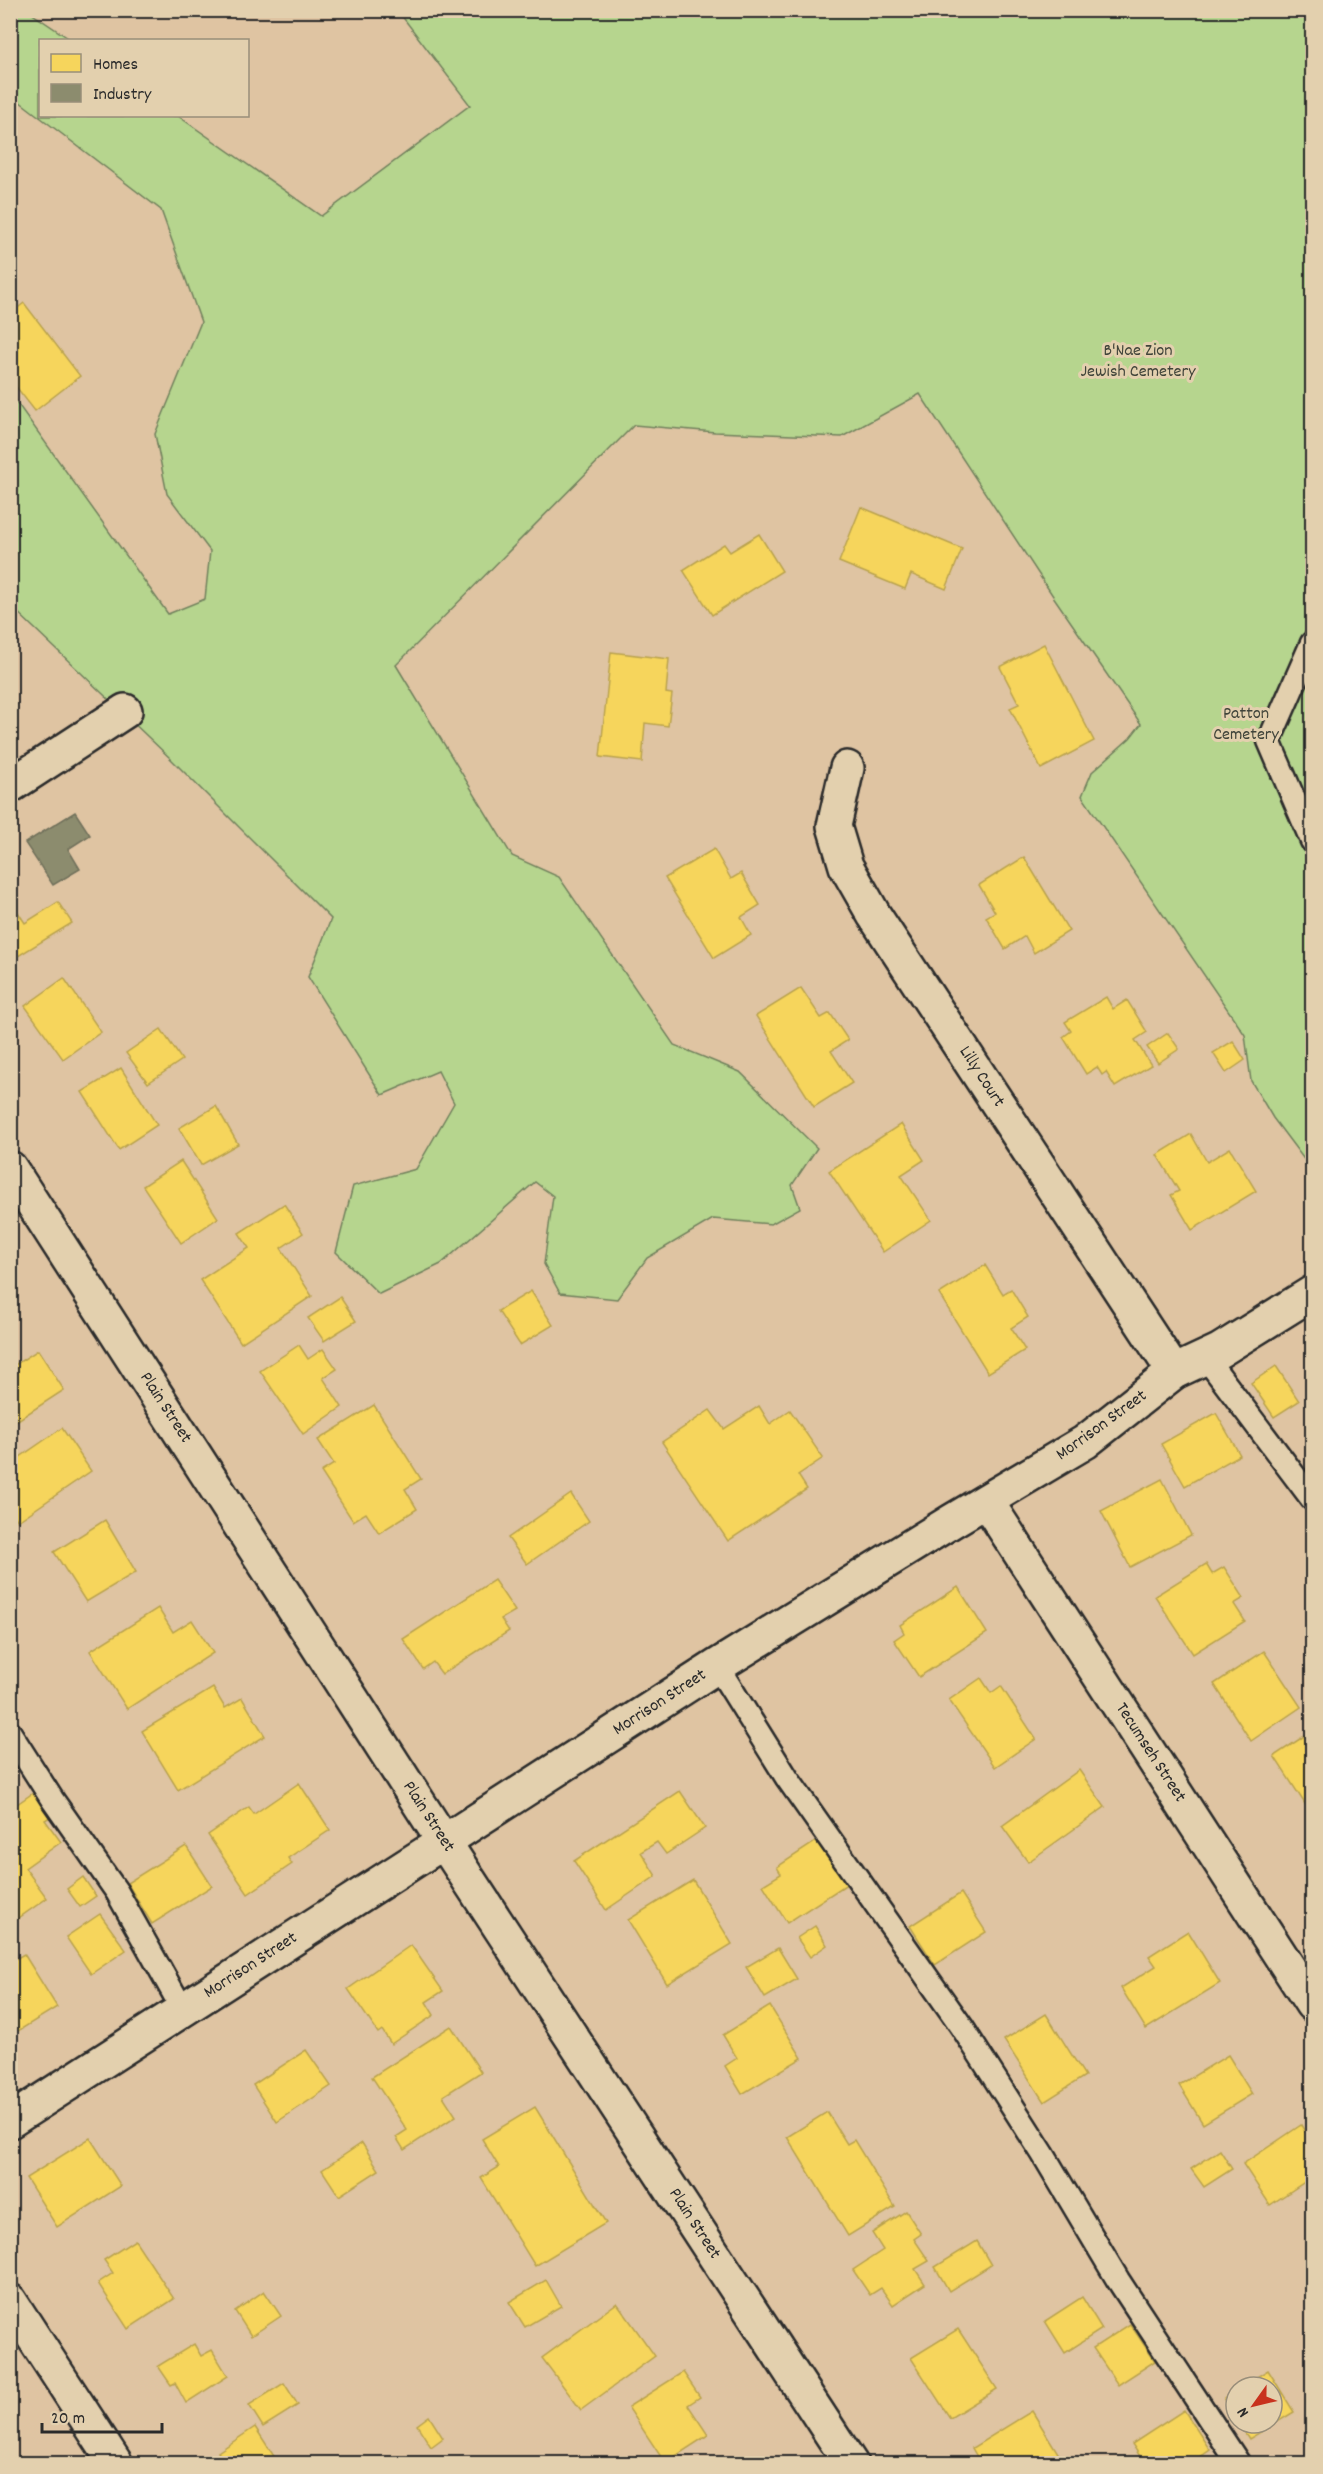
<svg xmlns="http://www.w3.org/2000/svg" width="1323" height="2474" font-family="Dekko,sans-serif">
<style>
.green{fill:#b6d58e;stroke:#70805c;stroke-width:1.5}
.homes{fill:#f6d55c;stroke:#b9a24d;stroke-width:1.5}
.industry{fill:#8c8c6e;stroke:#6f6f5a;stroke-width:1.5}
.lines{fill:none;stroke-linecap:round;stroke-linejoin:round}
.lane-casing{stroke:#2b2b2b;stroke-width:27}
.street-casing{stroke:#2b2b2b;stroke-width:38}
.lane{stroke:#e3d0ae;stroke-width:22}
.street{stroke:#e3d0ae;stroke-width:33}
.labels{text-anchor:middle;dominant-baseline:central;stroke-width:6;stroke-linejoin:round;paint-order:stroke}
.park-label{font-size:18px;fill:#40443a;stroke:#e3d0ae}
.street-label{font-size:18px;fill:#2b2b2b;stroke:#e3d0ae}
</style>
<rect width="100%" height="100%" fill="#dfc4a2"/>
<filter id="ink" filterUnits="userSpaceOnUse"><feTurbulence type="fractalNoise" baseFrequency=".0167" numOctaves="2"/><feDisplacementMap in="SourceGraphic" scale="12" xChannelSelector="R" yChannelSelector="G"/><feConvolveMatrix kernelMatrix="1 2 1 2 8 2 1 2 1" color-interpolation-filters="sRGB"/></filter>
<g filter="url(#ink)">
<path class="green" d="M 11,11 L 28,11 L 71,40 L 40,40 L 40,116 L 178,116 L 321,216 L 470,105 L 398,11 L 1312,11 L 1312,1170 L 1273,1118 L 1251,1081 L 1245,1035 L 1082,796 L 1092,772 L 1130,738 L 1141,724 L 1055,599 L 920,394 L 842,437 L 715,432 L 634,425 L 396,665 L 512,856 L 559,877 L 674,1045 L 740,1072 L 817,1148 L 792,1185 L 800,1208 L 771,1224 L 713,1219 L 647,1258 L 617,1299 L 560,1293 L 544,1264 L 553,1196 L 535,1182 L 441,1264 L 379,1294 L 336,1252 L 353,1186 L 416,1169 L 454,1103 L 438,1071 L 382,1095 L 308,977 L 331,919 L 170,758 L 11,606 L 10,393 L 168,614 L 205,599 L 210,551 L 167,494 L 155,434 L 201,322 L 161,210 L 11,95 Z"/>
<g class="homes">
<path d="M 24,303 L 80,376 L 35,411 L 10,379 L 10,314 Z"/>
<path d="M 861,507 L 962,549 L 946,589 L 911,574 L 905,589 L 839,562 Z"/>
<path d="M 759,534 L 782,571 L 712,615 L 683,570 L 724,544 L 730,552 Z"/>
<path d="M 1044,644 L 1094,741 L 1041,769 L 1010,708 L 1019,704 L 1000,667 Z"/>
<path d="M 611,652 L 669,659 L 666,693 L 672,694 L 668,726 L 645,723 L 642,762 L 600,757 Z"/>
<path d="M 714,849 L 731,879 L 741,873 L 760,905 L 741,917 L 751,935 L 714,958 L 665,878 Z"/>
<path d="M 1024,857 L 1069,931 L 1034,953 L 1025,936 L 1005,949 L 986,917 L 995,912 L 979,885 Z"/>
<path d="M 10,900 L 25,923 L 58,902 L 72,923 L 10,961 Z"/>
<path d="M 64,978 L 101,1032 L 63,1059 L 25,1006 Z"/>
<path d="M 801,988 L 821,1018 L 830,1013 L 848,1040 L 831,1051 L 852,1083 L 814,1107 L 756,1016 Z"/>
<path d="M 1106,997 L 1113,1009 L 1127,1000 L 1147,1032 L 1135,1040 L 1151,1065 L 1115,1087 L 1106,1072 L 1102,1075 L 1097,1067 L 1086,1074 L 1063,1037 L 1071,1031 L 1065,1022 Z"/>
<path d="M 161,1029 L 182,1060 L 148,1083 L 126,1053 Z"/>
<path d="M 1168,1033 L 1179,1049 L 1158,1063 L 1147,1047 Z"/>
<path d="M 1233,1041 L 1245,1060 L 1226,1073 L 1213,1053 Z"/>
<path d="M 121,1068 L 157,1125 L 119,1150 L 82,1092 Z"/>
<path d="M 216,1106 L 238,1144 L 201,1165 L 179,1128 Z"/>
<path d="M 901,1124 L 924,1160 L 901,1175 L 931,1220 L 883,1252 L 829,1171 Z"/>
<path d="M 1191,1134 L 1207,1162 L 1230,1148 L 1256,1191 L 1192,1230 L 1171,1195 L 1179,1191 L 1157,1155 Z"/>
<path d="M 181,1161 L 218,1218 L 181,1243 L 143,1186 Z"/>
<path d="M 284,1204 L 303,1233 L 281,1248 L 312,1296 L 241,1343 L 200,1280 L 249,1248 L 239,1233 Z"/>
<path d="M 985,1265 L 1003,1294 L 1011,1289 L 1028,1317 L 1011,1328 L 1025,1350 L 988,1373 L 939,1294 Z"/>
<path d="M 531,1291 L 553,1325 L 520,1345 L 498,1311 Z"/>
<path d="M 340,1297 L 356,1321 L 324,1341 L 308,1318 Z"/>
<path d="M 299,1345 L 308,1359 L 323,1349 L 337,1369 L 323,1378 L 342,1407 L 303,1434 L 260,1371 Z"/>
<path d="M 38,1350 L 64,1390 L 10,1425 L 10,1368 Z"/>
<path d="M 1276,1366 L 1299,1401 L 1274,1417 L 1251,1383 Z"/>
<path d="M 374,1405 L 421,1479 L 405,1489 L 417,1509 L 379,1533 L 366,1513 L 353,1521 L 321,1472 L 334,1464 L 318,1440 Z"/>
<path d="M 759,1406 L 770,1424 L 790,1410 L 823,1458 L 798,1475 L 807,1489 L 728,1541 L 662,1442 L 710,1410 L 724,1429 Z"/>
<path d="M 1216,1413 L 1240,1455 L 1185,1486 L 1161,1444 Z"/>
<path d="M 62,1428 L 91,1471 L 18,1521 L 10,1510 L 10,1483 L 15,1480 L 10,1474 L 10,1464 Z"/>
<path d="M 1162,1479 L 1191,1535 L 1130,1567 L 1101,1511 Z"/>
<path d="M 571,1494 L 589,1521 L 527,1564 L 508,1538 Z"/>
<path d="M 105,1520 L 136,1572 L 86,1602 L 54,1552 Z"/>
<path d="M 1206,1564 L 1212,1574 L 1224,1567 L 1244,1598 L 1234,1604 L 1245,1621 L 1193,1654 L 1155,1596 Z"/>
<path d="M 494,1580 L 515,1611 L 501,1619 L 509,1631 L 442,1674 L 433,1662 L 423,1669 L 403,1639 Z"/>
<path d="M 958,1587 L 987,1633 L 919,1677 L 894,1640 L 904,1633 L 900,1625 Z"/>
<path d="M 158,1608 L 173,1632 L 192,1620 L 213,1653 L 127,1709 L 90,1651 Z"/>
<path d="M 1264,1651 L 1301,1707 L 1251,1741 L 1214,1684 Z"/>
<path d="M 981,1678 L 991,1693 L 1001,1686 L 1036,1739 L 995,1767 L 949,1700 Z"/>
<path d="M 213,1688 L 225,1708 L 242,1698 L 265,1736 L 178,1790 L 142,1731 Z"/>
<path d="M 1312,1731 L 1312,1807 L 1309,1810 L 1274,1756 Z"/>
<path d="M 1079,1770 L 1105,1807 L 1028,1862 L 1002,1826 Z"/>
<path d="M 299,1783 L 330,1830 L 288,1858 L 292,1864 L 248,1894 L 208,1835 L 249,1807 L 254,1814 Z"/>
<path d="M 680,1791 L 705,1828 L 666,1854 L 657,1842 L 641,1852 L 656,1876 L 606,1910 L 574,1861 Z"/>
<path d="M 33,1793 L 50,1817 L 45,1820 L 61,1842 L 25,1868 L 47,1898 L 10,1924 L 10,1809 Z"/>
<path d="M 818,1840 L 847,1884 L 787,1923 L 763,1885 L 781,1874 L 777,1867 Z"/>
<path d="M 186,1846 L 212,1886 L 152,1924 L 127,1883 Z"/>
<path d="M 83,1877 L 96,1896 L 80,1907 L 67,1889 Z"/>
<path d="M 693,1880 L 732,1944 L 667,1984 L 628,1920 Z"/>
<path d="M 961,1893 L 986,1932 L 935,1965 L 910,1926 Z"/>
<path d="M 100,1914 L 126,1950 L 91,1974 L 66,1937 Z"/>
<path d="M 815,1926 L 827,1945 L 810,1957 L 797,1938 Z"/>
<path d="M 1188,1931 L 1220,1983 L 1146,2029 L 1121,1988 L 1156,1966 L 1149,1956 Z"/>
<path d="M 411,1945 L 443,1991 L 426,2002 L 434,2015 L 391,2044 L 382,2030 L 378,2033 L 348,1989 Z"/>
<path d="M 778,1948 L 797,1979 L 765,1998 L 746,1967 Z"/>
<path d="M 24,1954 L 57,2007 L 10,2036 L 10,1962 Z"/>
<path d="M 770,2006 L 802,2058 L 742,2094 L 725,2066 L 737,2058 L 723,2035 Z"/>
<path d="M 1046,2014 L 1085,2076 L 1044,2102 L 1004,2040 Z"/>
<path d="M 451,2026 L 481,2072 L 443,2096 L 456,2116 L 404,2150 L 396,2137 L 407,2130 L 372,2077 Z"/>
<path d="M 306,2050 L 331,2086 L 277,2122 L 253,2085 Z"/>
<path d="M 1228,2055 L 1252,2094 L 1203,2124 L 1179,2085 Z"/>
<path d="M 535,2107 L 606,2223 L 535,2266 L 481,2178 L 499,2167 L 482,2139 Z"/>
<path d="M 827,2112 L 847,2144 L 854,2140 L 895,2207 L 848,2236 L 787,2137 Z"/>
<path d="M 1301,2125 L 1312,2143 L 1312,2177 L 1270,2205 L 1243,2164 Z"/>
<path d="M 90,2138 L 121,2186 L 57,2227 L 26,2178 Z"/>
<path d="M 362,2143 L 379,2170 L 339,2196 L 322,2170 Z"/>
<path d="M 1220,2150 L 1232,2169 L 1204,2187 L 1191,2169 Z"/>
<path d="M 906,2211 L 921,2234 L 914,2239 L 929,2261 L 915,2269 L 925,2284 L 893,2305 L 881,2288 L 870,2295 L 853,2270 L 883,2250 L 872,2233 Z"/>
<path d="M 135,2240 L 174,2299 L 128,2329 L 98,2283 L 113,2273 L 104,2260 Z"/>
<path d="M 977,2241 L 991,2265 L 949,2291 L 935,2267 Z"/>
<path d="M 546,2280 L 561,2306 L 525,2327 L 509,2302 Z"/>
<path d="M 264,2291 L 281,2316 L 251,2336 L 235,2311 Z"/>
<path d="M 1082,2297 L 1102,2329 L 1065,2353 L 1045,2321 Z"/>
<path d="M 617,2303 L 655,2356 L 581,2410 L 542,2358 Z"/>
<path d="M 1130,2324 L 1155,2361 L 1118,2385 L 1093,2348 Z"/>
<path d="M 958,2329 L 997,2389 L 950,2418 L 911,2358 Z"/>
<path d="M 194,2344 L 201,2356 L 212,2350 L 228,2376 L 186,2403 L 175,2383 L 171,2385 L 158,2366 Z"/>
<path d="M 1268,2370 L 1294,2412 L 1249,2439 L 1239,2423 L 1272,2423 L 1272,2387 L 1241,2387 Z"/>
<path d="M 683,2372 L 700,2397 L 688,2405 L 708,2435 L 665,2463 L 628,2407 Z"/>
<path d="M 284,2383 L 298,2405 L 263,2427 L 249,2405 Z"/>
<path d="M 1236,2390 L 1236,2417 L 1224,2398 Z"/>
<path d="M 1184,2410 L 1210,2450 L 1190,2464 L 1145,2464 L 1132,2444 Z"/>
<path d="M 1032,2411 L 1061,2458 L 1051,2464 L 981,2464 L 972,2448 Z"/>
<path d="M 429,2416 L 443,2438 L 431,2447 L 417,2425 Z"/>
<path d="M 255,2427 L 279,2464 L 226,2464 L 218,2452 Z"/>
</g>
<path class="industry" d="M 75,812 L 90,835 L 68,849 L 80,869 L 53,885 L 25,843 Z"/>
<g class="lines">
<defs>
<g id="lane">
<path d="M 1312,643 L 1269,741 L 1312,841"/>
<path d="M 1206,1358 L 1312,1499"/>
<path d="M 717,1666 L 787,1778 L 962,2027 L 1043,2154 L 1118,2280 L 1239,2464"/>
<path d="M 10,1733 L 52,1799 L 117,1892 L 183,2010"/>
</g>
<g id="street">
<path d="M 847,768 L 834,826 L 846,866 L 874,915 L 1174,1372"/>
<path d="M 10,786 L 125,711"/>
<path d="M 10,1168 L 444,1842 L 851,2464"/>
<path d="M 987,1502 L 1312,2004"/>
<path d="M 10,2121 L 717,1666 L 952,1521 L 1085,1442 L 1174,1372 L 1219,1351 L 1312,1293"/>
<path d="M 10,2301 L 116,2464"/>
</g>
</defs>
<use href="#lane" class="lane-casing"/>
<use href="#street" class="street-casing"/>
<use href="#lane" class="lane"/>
<use href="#street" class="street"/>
</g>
</g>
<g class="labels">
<g class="park-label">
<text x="1138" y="351">B'Nae Zion<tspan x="1138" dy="21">Jewish Cemetery</tspan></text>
<text x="1246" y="714">Patton<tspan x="1246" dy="21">Cemetery</tspan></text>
</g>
<g class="street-label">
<text transform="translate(981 1077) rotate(57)">Lilly Court</text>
<text transform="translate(165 1408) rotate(57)">Plain Street</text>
<text transform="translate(1102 1426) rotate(-36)">Morrison Street</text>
<text transform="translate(660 1703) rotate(-33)">Morrison Street</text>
<text transform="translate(1150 1753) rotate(57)">Tecumseh Street</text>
<text transform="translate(428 1817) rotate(57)">Plain Street</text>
<text transform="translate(251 1966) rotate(-33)">Morrison Street</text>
<text transform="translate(694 2224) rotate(57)">Plain Street</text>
</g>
</g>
<rect width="1323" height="2474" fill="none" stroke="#e3d0ae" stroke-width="36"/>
<rect x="18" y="18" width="1287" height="2438" fill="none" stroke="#2b2b2b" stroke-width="2" filter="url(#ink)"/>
<rect x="39" y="39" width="210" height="78" fill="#e3d0ae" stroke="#998e7a" stroke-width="1.5"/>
<rect x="51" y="54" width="30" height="18" fill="#f6d55c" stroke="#998e7a" stroke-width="1.5"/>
<text x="93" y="69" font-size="18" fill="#2b2b2b">Homes</text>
<rect x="51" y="84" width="30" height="18" fill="#8c8c6e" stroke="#998e7a" stroke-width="1.5"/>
<text x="93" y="99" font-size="18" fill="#2b2b2b">Industry</text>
<g transform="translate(1254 2405) rotate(236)"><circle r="28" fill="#e3d0ae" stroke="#998e7a" stroke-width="1.5"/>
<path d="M0-4.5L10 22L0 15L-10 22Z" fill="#c8321e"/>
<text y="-9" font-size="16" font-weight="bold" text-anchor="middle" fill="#2b2b2b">N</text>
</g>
<path d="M42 2423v9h120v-9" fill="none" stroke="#2b2b2b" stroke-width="3"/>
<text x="51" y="2423" font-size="18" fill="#2b2b2b" stroke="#e3d0ae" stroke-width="4.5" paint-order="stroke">20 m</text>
</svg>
